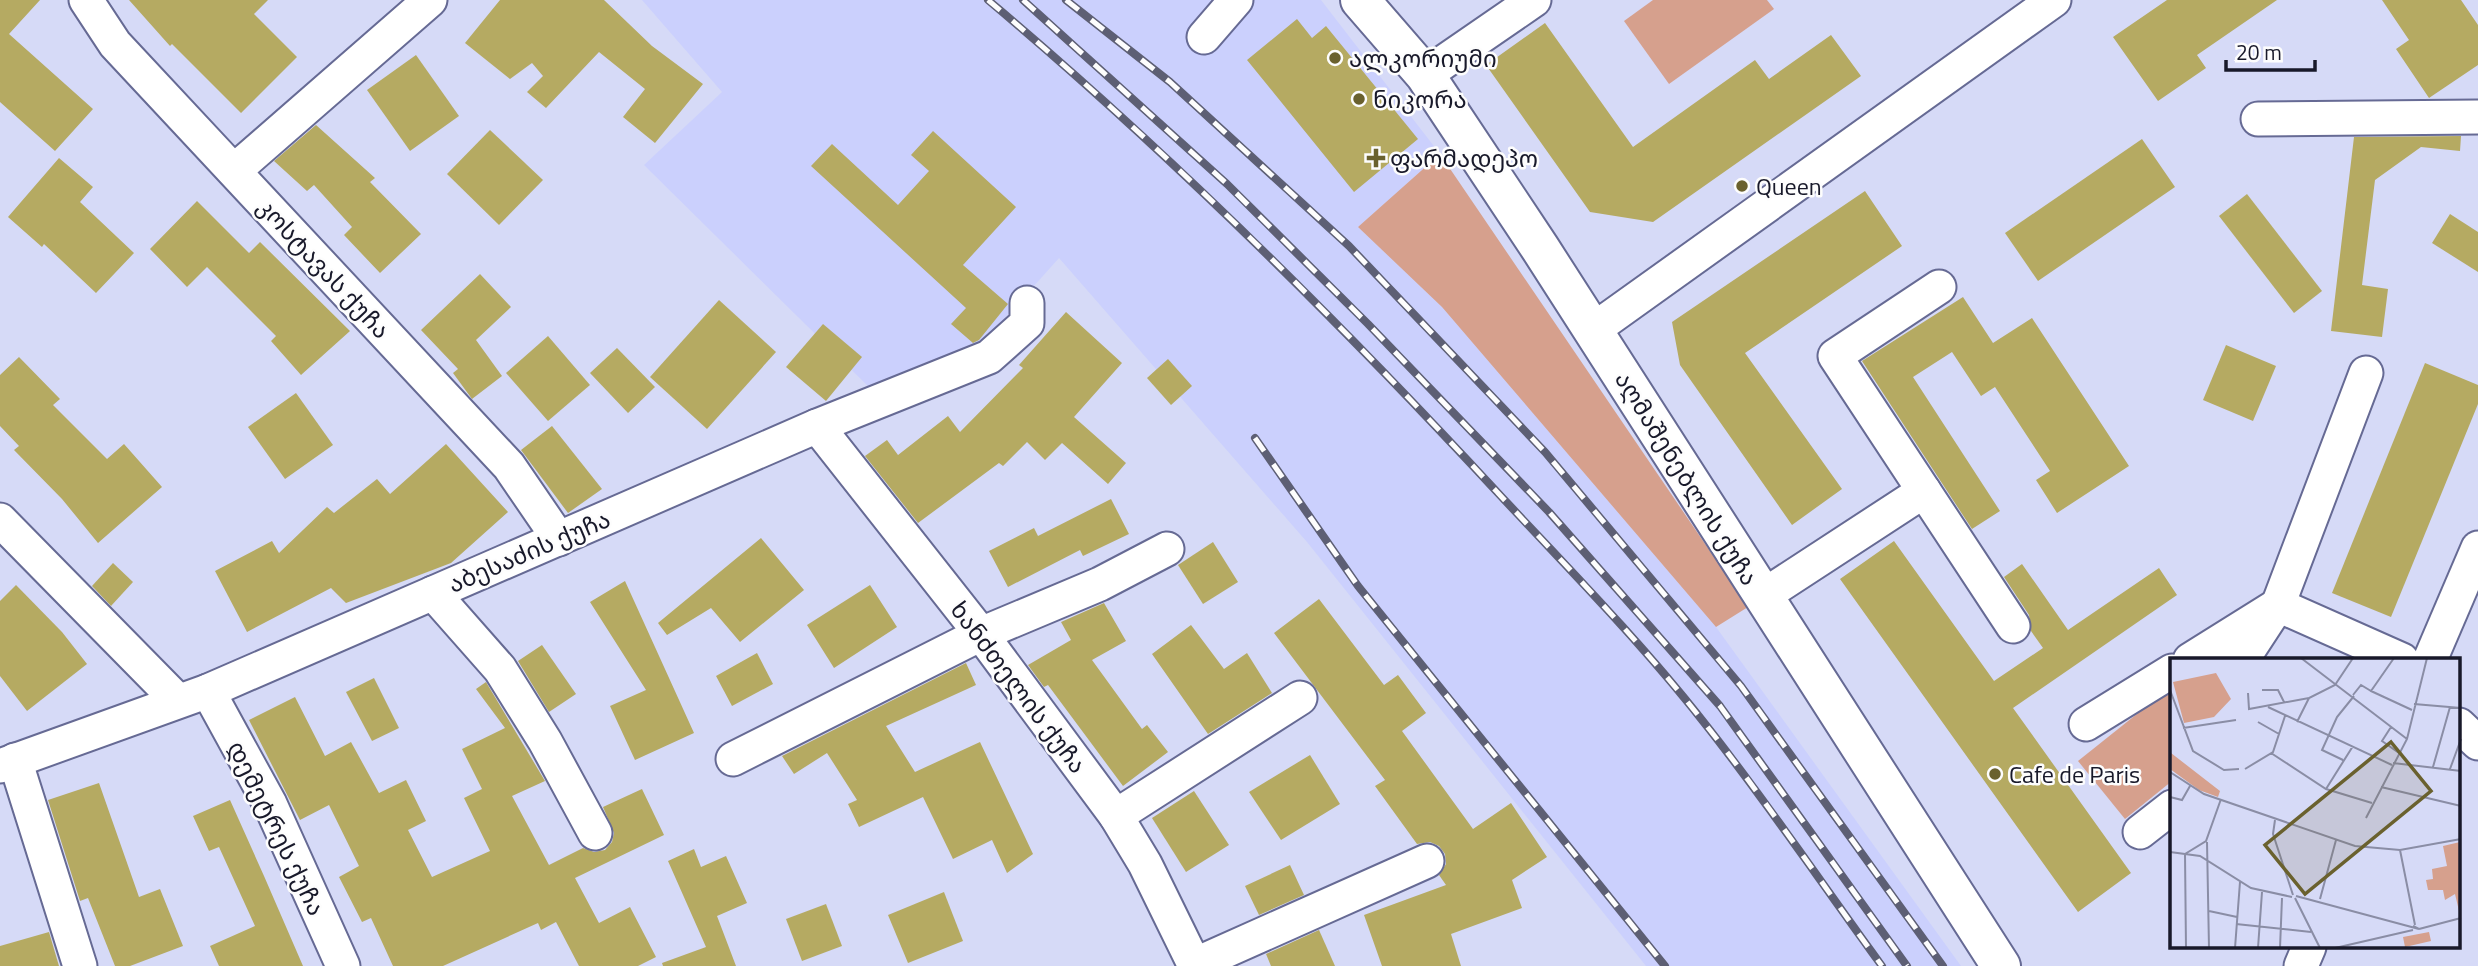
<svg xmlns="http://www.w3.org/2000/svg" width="2478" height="966" font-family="'Titillium Web','Noto Sans Georgian',sans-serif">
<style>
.built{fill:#cbd0fd}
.green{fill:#d6a08d}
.building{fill:#b5aa62}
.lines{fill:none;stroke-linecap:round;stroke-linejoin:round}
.minor-casing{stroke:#666a94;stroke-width:37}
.major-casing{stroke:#666a94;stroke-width:42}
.minor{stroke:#fff;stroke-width:33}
.major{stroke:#fff;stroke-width:38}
.rail-casing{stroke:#5d5f74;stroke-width:8}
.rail{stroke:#fdfdfd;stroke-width:5;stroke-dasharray:16;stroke-linecap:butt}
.poi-dot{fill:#6a612e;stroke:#fdfdfd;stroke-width:2.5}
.labels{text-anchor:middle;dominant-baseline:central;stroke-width:5;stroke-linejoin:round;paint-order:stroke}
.poi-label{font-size:24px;fill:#18192a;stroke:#fdfdfd;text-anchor:start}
.street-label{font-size:24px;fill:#18192a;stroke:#fdfdfd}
.inset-road{fill:none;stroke:#8a8da5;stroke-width:2}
.view{fill:#6a612e;fill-opacity:0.15;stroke:#6a612e;stroke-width:3.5}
.inset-edge{fill:none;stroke:#18192a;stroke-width:3.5}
</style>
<rect width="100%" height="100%" fill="#d6daf7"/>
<path class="built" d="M 642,0 L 1321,0 L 1440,154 L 1358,227 L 1442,307 L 1716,627 L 1961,966 L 1646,966 L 1307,542 L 1059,258 L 974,353 L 872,390 L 644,165 L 722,92 Z"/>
<g class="green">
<path d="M 1653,0 L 1767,0 L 1774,9 L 1669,84 L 1624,21 Z"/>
<path d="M 1440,154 L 1748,607 L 1716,627 L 1442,307 L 1358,227 Z"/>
<path d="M 2172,686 L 2172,781 L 2125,819 L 2078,761 Z"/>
</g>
<g class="building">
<path d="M 0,0 L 40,0 L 9,34 L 93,109 L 55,151 L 0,102 Z"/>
<path d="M 129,0 L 268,0 L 254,14 L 297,57 L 241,113 L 172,44 L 170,46 Z"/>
<path d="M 500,0 L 604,0 L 652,46 L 703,84 L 655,143 L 623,117 L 645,89 L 599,52 L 546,108 L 527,92 L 543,76 L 532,63 L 510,79 L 465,43 Z"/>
<path d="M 2167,0 L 2277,0 L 2197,55 L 2206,68 L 2158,101 L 2113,37 Z"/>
<path d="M 2382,0 L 2461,0 L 2478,25 L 2478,65 L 2429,98 L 2396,49 L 2409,40 Z"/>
<path d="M 1297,19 L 1312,38 L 1326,26 L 1418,139 L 1354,192 L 1247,60 Z"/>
<path d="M 1545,23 L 1633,147 L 1755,60 L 1769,79 L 1831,35 L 1861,76 L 1653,222 L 1590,212 L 1486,65 Z"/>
<path d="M 416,55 L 459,116 L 410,151 L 367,90 Z"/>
<path d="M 316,125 L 375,178 L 370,182 L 421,234 L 380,273 L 344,235 L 352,227 L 314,185 L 307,191 L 274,161 Z"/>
<path d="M 490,130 L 543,180 L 499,225 L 447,174 Z"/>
<path d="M 933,131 L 1016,207 L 963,265 L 1008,304 L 979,340 L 973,343 L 951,324 L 966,308 L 811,166 L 832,144 L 898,205 L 929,171 L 911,155 Z"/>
<path d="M 2461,136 L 2460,151 L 2421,147 L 2375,180 L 2362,285 L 2388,289 L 2382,337 L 2331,331 L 2354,137 Z"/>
<path d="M 2142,139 L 2175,187 L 2038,281 L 2005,233 Z"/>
<path d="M 59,158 L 93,187 L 80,202 L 134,253 L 96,293 L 44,244 L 42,247 L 8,217 Z"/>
<path d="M 1865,191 L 1902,246 L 1745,353 L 1842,489 L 1792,525 L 1680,365 L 1672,322 Z"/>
<path d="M 2247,194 L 2322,291 L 2294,313 L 2219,216 Z"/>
<path d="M 197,201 L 249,253 L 260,242 L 350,331 L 301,375 L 271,341 L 276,336 L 207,267 L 187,287 L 150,249 Z"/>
<path d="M 2450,214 L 2478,232 L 2478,272 L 2432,243 Z"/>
<path d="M 480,274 L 511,307 L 476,340 L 502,376 L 472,399 L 453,373 L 458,369 L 421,330 Z"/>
<path d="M 1963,297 L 1993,343 L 2032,318 L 2129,466 L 2057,513 L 2036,480 L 2050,471 L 1995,387 L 1981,396 L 1952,352 L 1913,377 L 2000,511 L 1972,529 L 1862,361 Z"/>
<path d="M 719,300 L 776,352 L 707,429 L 650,377 Z"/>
<path d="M 1066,312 L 1122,363 L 1074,417 L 1126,463 L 1108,484 L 1062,443 L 1045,460 L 1027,442 L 1003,466 L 999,463 L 918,523 L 865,456 L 887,440 L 898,455 L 948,416 L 960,432 L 1023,368 L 1019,365 Z"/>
<path d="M 823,324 L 862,357 L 826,401 L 786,367 Z"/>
<path d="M 548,336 L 590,385 L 548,421 L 506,373 Z"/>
<path d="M 2226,345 L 2276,366 L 2253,421 L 2203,400 Z"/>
<path d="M 617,348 L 655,387 L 628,413 L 590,373 Z"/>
<path d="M 19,357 L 60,399 L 53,405 L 107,459 L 124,444 L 162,487 L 98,543 L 62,499 L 14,450 L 19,446 L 0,426 L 0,375 Z"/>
<path d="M 1168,359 L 1192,386 L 1171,405 L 1147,378 Z"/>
<path d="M 2425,363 L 2478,385 L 2478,404 L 2391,617 L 2332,593 Z"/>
<path d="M 296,393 L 333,445 L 285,479 L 248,427 Z"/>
<path d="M 552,426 L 602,489 L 568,513 L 521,450 Z"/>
<path d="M 446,444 L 508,512 L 451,563 L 346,603 L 331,588 L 247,632 L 215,571 L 272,541 L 279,553 L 327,507 L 334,513 L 377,479 L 390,494 Z"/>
<path d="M 1111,499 L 1129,534 L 1083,556 L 1080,550 L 1008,587 L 989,551 L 1034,528 L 1038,536 Z"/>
<path d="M 761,538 L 804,590 L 740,642 L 711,608 L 667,635 L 658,623 Z"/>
<path d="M 1894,541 L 1994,681 L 2043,648 L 2031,631 L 2029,615 L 2004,577 L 2022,564 L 2068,630 L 2159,568 L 2177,595 L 2013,708 L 2131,873 L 2078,912 L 1840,579 Z"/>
<path d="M 1213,542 L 1238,582 L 1203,604 L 1178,565 Z"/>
<path d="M 113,563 L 133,582 L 111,606 L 92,586 Z"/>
<path d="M 625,581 L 694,733 L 635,760 L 610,706 L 646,690 L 590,602 Z"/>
<path d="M 16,585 L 62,632 L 87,664 L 27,711 L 0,676 L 0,601 Z"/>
<path d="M 870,585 L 897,627 L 834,668 L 807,625 Z"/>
<path d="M 1319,599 L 1384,685 L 1398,675 L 1426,713 L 1402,731 L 1473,829 L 1511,803 L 1547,857 L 1512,880 L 1522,908 L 1451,934 L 1461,966 L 1382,966 L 1364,915 L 1446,885 L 1439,875 L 1446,864 L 1445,854 L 1439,846 L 1430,842 L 1417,844 L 1375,786 L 1385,780 L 1274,633 Z"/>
<path d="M 1104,603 L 1126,641 L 1092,660 L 1142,729 L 1147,725 L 1168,752 L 1123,786 L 1048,685 L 1044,687 L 1028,665 L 1071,640 L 1061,622 Z"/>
<path d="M 1191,625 L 1224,669 L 1247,653 L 1272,693 L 1208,734 L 1152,654 Z"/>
<path d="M 542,645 L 576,694 L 549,712 L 518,661 Z"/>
<path d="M 757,653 L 773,684 L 732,706 L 716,676 Z"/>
<path d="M 966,663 L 976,685 L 886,726 L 915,772 L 980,742 L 1033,854 L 1007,873 L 992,840 L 953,859 L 923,797 L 859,827 L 848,804 L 857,800 L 827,753 L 794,774 L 782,756 Z"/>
<path d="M 374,678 L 399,728 L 372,741 L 346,692 Z"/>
<path d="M 486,682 L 545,781 L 512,796 L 549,865 L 583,848 L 594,852 L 605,850 L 612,842 L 614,833 L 603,807 L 642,789 L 664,835 L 575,878 L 599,923 L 630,907 L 656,957 L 638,966 L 579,966 L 556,922 L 541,930 L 538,923 L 443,966 L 393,966 L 371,918 L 362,922 L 339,877 L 359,866 L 329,805 L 300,820 L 249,720 L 295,697 L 325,756 L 351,742 L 379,793 L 406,780 L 426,821 L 408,830 L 432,877 L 490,851 L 464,798 L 482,789 L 462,749 L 505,728 L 476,689 Z"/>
<path d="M 1310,755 L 1340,804 L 1281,840 L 1249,792 Z"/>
<path d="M 99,783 L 139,897 L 160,889 L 183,946 L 130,966 L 115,966 L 88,898 L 80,901 L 48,800 Z"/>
<path d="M 1194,791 L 1229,845 L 1186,872 L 1152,818 Z"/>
<path d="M 230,800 L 264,876 L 303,966 L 219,966 L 210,946 L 255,926 L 219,847 L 209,851 L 193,816 Z"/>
<path d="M 694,849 L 701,867 L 726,856 L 747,903 L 717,916 L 736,966 L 663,966 L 662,963 L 706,947 L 668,861 Z"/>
<path d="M 1290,865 L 1304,895 L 1259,915 L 1245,886 Z"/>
<path d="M 944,892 L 963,941 L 908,963 L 888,915 Z"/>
<path d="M 826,904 L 842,946 L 802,961 L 786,919 Z"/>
<path d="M 1319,930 L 1335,966 L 1271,966 L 1266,954 Z"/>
<path d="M 49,932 L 59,966 L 0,966 L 0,946 Z"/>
</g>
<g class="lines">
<defs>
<g id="minor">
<path d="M 86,0 L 115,44 L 509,466 L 559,539"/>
<path d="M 1204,37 L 1236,0"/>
<path d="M 1425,75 L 1534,0"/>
<path d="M 2258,119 L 2478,117"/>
<path d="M 234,171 L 430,0"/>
<path d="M 1939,287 L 1835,356 L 2013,626"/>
<path d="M 1593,330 L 2054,0"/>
<path d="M 817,426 L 981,634 L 1116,816 L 1145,864 L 1195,966"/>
<path d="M 0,520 L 178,701"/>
<path d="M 433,593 L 500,669 L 545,741 L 595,833"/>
<path d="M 1763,596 L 1924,491"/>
<path d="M 2190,660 L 2278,605 L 2402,660"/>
<path d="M 2242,660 L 2278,605 L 2366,373"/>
<path d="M 2430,660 L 2478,548"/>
<path d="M 208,691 L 270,804 L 343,966"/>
<path d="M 2086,724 L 2172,671"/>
<path d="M 2459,725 L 2478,743"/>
<path d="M 733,759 L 981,634 L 1100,584 L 1167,549"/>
<path d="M 15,760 L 80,966"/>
<path d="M 0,766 L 208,691 L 817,426 L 989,357 L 1027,323 L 1027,303"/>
<path d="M 1116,816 L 1300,698"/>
<path d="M 2140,832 L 2172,807"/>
<path d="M 1194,965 L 1427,861"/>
<path d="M 2301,966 L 2309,947"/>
</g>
<path id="major" d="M 1360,0 L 1425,75 L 1540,248 L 2001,966"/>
</defs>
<use href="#minor" class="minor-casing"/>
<use href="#major" class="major-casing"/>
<use href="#minor" class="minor"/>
<use href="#major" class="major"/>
<defs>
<g id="rail">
<path d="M 988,0 C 1169,152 1337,319 1498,493 C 1567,567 1639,640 1702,720 C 1765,799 1822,884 1882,966"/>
<path d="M 1023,0 L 1227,184 L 1368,324 L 1549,512 L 1720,706 L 1907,966"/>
<path d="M 1066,0 L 1170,82 L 1349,246 L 1545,452 L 1741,686 L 1943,966"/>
<path d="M 1255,438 L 1358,586 L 1665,966"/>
</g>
</defs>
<use href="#rail" class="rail-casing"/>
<use href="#rail" class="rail"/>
</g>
<g class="poi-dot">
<circle cx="1335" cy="58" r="7"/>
<circle cx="1359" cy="99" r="7"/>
<path d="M1372.5 147.5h7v7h7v7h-7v7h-7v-7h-7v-7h7z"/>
<circle cx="1742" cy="186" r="7"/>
<circle cx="1995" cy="774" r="7"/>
</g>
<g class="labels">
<g class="poi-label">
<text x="1349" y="58">ალკორიუმი</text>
<text x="1373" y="99">ნიკორა</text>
<text x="1390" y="158">ფარმადეპო</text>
<text x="1756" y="186">Queen</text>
<text x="2009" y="774">Cafe de Paris</text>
</g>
<g class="street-label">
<text transform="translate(324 268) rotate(47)">კოსტავას ქუჩა</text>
<text transform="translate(1687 478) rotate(58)">აღმაშენებლის ქუჩა</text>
<text transform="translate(529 551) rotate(-23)">აბესაძის ქუჩა</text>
<text transform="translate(1019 687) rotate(53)">ხანძთელის ქუჩა</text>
<text transform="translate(277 828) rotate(64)">დემეტრეს ქუჩა</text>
</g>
</g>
<g transform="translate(2170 658)">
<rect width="290" height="290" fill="#d6daf7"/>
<path d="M 46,15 L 61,41 L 44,59 L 14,65 L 3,24 ZM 1,95 L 50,133 L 48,139 L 29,132 L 0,111 ZM 290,184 L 291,184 L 290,257 L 285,236 L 275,242 L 273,232 L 258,232 L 256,222 L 263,221 L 262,211 L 277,208 L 273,188 ZM 259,274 L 261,283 L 235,289 L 233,279 Z" fill="#d6a08d"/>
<path class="inset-road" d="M 131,0 L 237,81M 224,0 L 201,33 L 242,52M 0,32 L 23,93 L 54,112 L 69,111M 92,32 L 108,32 L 114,44M 78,35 L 79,51 L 139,40M 183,37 L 191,27 L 201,33M 244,46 L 291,50M 98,49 L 222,107M 88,64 L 109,76M 127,64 L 139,40 L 165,27 L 183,0M 221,69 L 212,83 L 229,95M 13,70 L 66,62M 101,95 L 156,131 L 202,145M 173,102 L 152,92 L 167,59 L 184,38M 223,105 L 291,113M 263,109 L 280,49M 75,111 L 103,94 L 115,58M 280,111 L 291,81M 0,114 L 34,136 L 185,188 L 230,192 L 291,181M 211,129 L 291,148M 156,131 L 183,88M 0,139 L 12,142 L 20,128M 196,160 L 237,81 L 257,0M 105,162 L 103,176 L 123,237M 37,184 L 39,290M 230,192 L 245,267M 0,194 L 30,198 L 81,230 L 122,239M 126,238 L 249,271 L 243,268M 125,240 L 150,290M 150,241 L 166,182M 39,253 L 67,259M 66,266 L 141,274M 249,271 L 291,260M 16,290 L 15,196 L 36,183 L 51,141M 65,290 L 70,224M 88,290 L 92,234M 110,290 L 112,240M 165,290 L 243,272"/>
<path class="view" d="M 221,84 L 261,133 L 135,236 L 95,187 Z"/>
<rect width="290" height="290" class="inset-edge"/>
</g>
<path d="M2226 60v10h89v-10" fill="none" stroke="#18192a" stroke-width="3.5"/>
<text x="2236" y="60" font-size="21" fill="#18192a" stroke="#fdfdfd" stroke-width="5" paint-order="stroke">20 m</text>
</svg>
